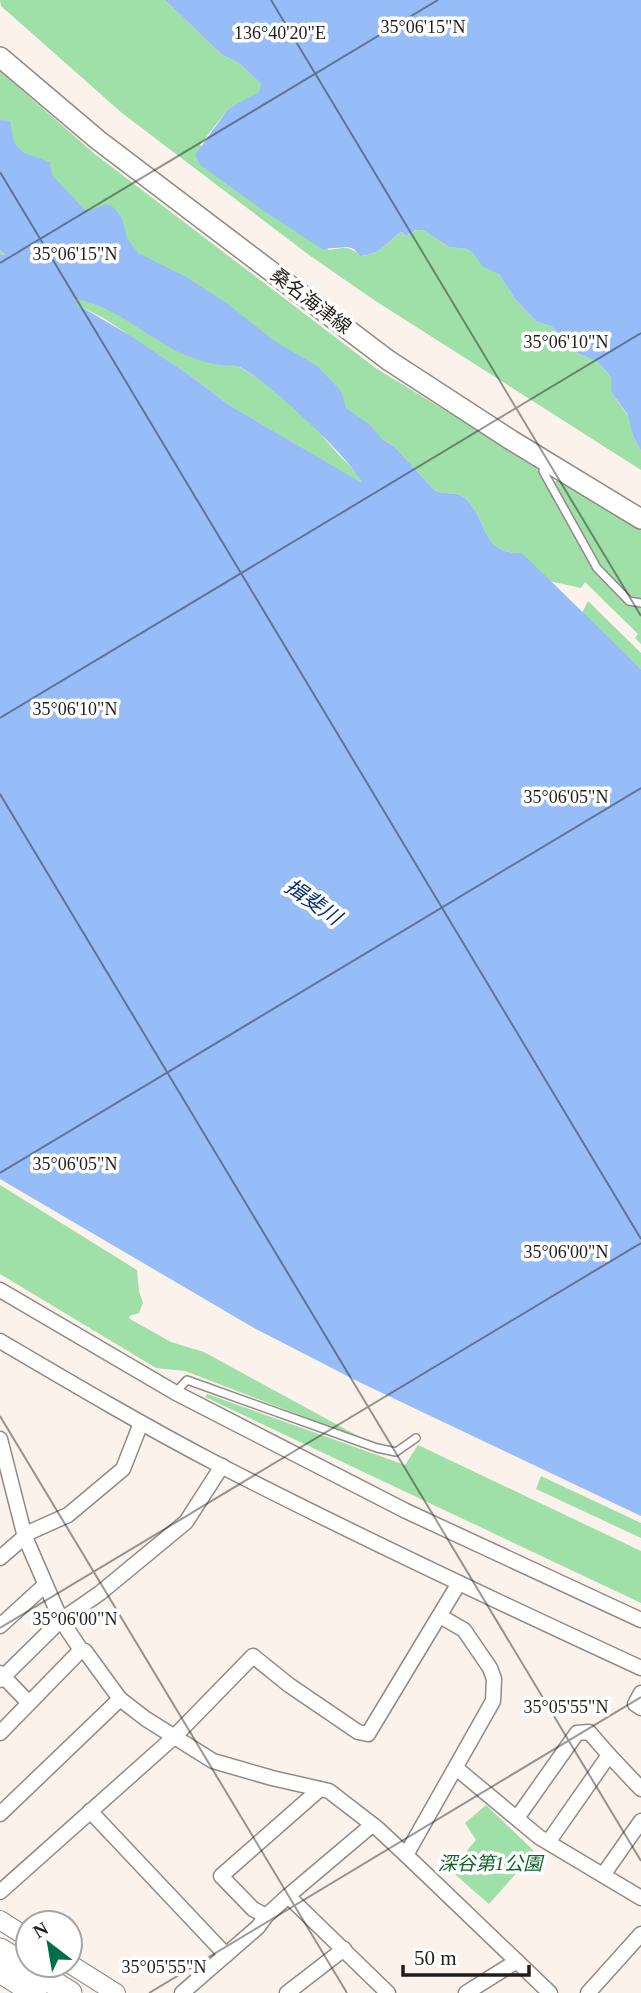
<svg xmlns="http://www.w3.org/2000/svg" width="641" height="1993" font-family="'Times New Roman','Noto Sans JP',serif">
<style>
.green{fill:#9fdfa8}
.water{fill:#97bdf9;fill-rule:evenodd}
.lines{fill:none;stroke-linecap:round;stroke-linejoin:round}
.service-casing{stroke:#928a84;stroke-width:10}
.minor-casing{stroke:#928a84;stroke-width:17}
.tertiary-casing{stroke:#928a84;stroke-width:20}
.secondary-casing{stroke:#928a84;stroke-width:22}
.trunk-casing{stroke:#928a84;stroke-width:25}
.service{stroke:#fff;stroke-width:7}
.minor{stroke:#fff;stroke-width:14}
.tertiary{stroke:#fff;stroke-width:18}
.secondary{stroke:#fff;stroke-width:19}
.trunk{stroke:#fff;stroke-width:23}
.ticks{fill:none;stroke:#201d1b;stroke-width:2;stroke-opacity:0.45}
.labels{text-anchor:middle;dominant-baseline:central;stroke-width:7;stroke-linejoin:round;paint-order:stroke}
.street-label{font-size:19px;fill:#201d1b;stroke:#fff}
.park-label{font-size:19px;font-style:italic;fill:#10652a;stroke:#fff}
.water-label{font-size:21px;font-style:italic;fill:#083272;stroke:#fff}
.ticks-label{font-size:18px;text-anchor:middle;fill:#201d1b;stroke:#fff;stroke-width:7;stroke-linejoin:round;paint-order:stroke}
</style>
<rect width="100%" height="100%" fill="#fbf2ec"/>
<g class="green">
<path d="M 0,0 L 165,0 L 221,54 L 240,64 L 261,84 L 262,90 L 254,97 L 228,109 L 200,145 L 329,250 C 343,248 350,245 360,256 C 378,255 387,244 399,233 L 402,232 L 406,236 L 417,230 L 423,230 L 449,247 L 467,249 L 473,253 L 499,274 L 515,299 L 537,322 L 551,326 L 577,353 L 598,362 L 611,377 L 611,392 L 631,420 L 633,436 L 641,451 L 641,470 L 374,300 L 309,255 L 122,113 L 1,6 Z"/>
<path d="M 0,71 L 96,155 L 377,369 L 535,465 L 542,478 L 550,483 L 560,480 L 641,529 L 641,644 L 635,638 L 638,634 L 585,582 L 581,588 L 549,581 L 522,553 C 480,554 489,521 466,499 C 458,491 444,495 434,490 L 394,446 L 382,439 L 155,266 L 0,155 Z"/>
<path d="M 0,232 L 248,372 C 282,394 312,423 338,454 C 348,465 357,470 362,484 L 229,405 L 188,374 L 105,319 L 78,305 L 7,255 L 0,254 Z"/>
<path d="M 588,601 L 641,653 L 641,669 L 582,613 Z"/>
<path d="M 0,1185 L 137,1270 L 139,1291 L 143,1303 L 139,1313 L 129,1316 L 130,1319 L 171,1342 L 204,1352 L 367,1441 L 185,1371 L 156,1368 L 0,1274 Z"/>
<path d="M 207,1394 L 405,1465 L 418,1445 L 641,1551 L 641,1603 L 205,1397 Z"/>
<path d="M 541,1476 L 641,1523 L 641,1538 L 536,1489 Z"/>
<path d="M 486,1805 L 535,1852 L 489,1904 L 450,1870 L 476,1840 L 465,1823 Z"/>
</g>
<g class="water">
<path d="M 165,0 L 641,0 L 641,451 L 633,436 L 628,415 L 611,392 L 611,377 L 598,362 L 577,353 L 551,326 L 537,322 L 515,299 L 499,274 L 483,267 L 473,253 L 467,249 L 449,247 L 423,230 L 416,230 L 406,236 L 402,232 L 399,233 C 387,244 378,255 360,256 L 354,249 L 348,247 L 322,249 L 264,211 L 200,165 L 195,155 L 228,109 L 259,92 L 261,84 L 240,64 L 221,54 Z"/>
<path d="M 0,120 L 10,121 L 14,143 L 24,153 L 50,162 L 52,175 L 84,209 L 91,210 L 106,204 L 114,208 L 122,218 L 127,238 L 138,253 L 186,277 L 228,304 L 273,340 L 317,366 L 341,391 L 346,408 L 370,425 L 382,439 L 394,446 L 434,490 C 444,495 458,491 466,499 C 489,521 480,554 522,553 L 641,669 L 641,1516 L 357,1381 L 254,1328 L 0,1179 L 0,254 L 6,255 L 0,249 ZM 75,299 C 117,306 147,338 185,355 C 196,359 209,364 221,365 C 227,366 232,365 237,366 C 261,374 354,461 362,483 L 229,405 L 188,374 L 131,336 L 78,305 Z"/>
</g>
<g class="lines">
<defs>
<g id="service">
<path d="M 547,462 L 543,471 L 597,568 L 629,601 L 641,603"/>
<path d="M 176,1392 L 187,1380 L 377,1448 L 396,1452 L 416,1438"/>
</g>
<g id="minor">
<path d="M 0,1290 L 176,1393 L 406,1511 L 641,1620"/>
<path d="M 0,1341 C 73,1384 146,1427 221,1466 C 359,1537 500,1603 641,1668"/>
<path d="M 0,1439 L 25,1537 L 61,1620 L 81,1650 L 85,1651 L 120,1699 L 146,1719 L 213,1761 L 272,1778 L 329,1791 L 377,1828 L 406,1855 L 550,1993"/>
<path d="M 0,1558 L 30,1532 L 68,1515 L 123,1469 L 141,1423"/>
<path d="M 0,1626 L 45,1585"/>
<path d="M 0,1673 L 29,1703"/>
<path d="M 0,1680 L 61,1620 L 100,1593 L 186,1522 L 222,1466"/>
<path d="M 641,1693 L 635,1704 L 641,1708"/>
<path d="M 0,1733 L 81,1650"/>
<path d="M 609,1755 L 641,1789"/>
<path d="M 456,1768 L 539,1837 L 641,1898"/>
<path d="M 90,1811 L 226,1955"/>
<path d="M 0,1814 L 120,1699"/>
<path d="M 517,1818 L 577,1733 L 589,1732 L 609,1755 L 549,1841"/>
<path d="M 406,1855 L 493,1701 L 494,1679 L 490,1668 L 464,1630 L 440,1616"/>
<path d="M 603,1875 L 641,1821"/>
<path d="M 0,1892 L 174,1737 L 253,1656 L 289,1685 L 358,1732 L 368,1734 L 459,1583"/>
<path d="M 288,1896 L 388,1993"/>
<path d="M 266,1916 L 253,1909 L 221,1876 L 320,1789"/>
<path d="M 182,1993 L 258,1927 L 266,1916 L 288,1896 L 372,1825"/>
<path d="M 287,1993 L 344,1949"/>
<path d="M 466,1993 L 517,1961"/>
<path d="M 588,1993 L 641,1934"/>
</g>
<g id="tertiary">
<path d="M 0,1920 L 28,1938"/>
<path d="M 70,1964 L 116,1993"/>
</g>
<path id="secondary" d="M 0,57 L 98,140 L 388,360 L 511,440 L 641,519"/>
<g id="trunk">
<path d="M 0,1950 L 70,1993"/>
<path d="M 0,1971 L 35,1993"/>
</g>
</defs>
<use href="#service" class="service-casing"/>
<use href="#minor" class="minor-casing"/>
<use href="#tertiary" class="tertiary-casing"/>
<use href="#secondary" class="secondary-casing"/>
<use href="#trunk" class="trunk-casing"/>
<use href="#service" class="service"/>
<use href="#minor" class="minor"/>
<use href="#tertiary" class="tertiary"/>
<use href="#secondary" class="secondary"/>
<use href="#trunk" class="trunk"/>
</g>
<path class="ticks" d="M 271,0 L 641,616M 0,172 L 641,1239M 0,263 L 438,0M 0,718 L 641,333M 0,794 L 641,1861M 0,1173 L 641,788M 0,1416 L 347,1993M 0,1628 L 641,1243M 149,1993 L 641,1697"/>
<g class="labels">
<g class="street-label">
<text transform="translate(311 301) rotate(37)">桑名海津線</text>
</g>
<g class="park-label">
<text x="490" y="1863">深谷第1公園</text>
</g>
<g class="water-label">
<text transform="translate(313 902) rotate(35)">揖斐川</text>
</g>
</g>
<g class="ticks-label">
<text x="423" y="33">35°06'15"N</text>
<text x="280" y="39">136°40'20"E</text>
<text x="75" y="260">35°06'15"N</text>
<text x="566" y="348">35°06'10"N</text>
<text x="75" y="715">35°06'10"N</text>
<text x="566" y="803">35°06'05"N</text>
<text x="75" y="1170">35°06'05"N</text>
<text x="566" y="1258">35°06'00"N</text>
<text x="75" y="1625">35°06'00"N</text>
<text x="566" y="1713">35°05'55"N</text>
<text x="164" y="1973">35°05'55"N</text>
</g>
<g transform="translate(49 1944) rotate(329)"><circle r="33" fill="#ffffff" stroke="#a6a5a4" stroke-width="2"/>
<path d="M0-5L12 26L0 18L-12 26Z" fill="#006f48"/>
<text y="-10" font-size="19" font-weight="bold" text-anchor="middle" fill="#201d1b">N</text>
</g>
<path d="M403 1965v10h126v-10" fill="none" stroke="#201d1b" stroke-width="3.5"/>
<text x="414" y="1965" font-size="21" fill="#201d1b" stroke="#ffffff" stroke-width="5" paint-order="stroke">50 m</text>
</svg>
